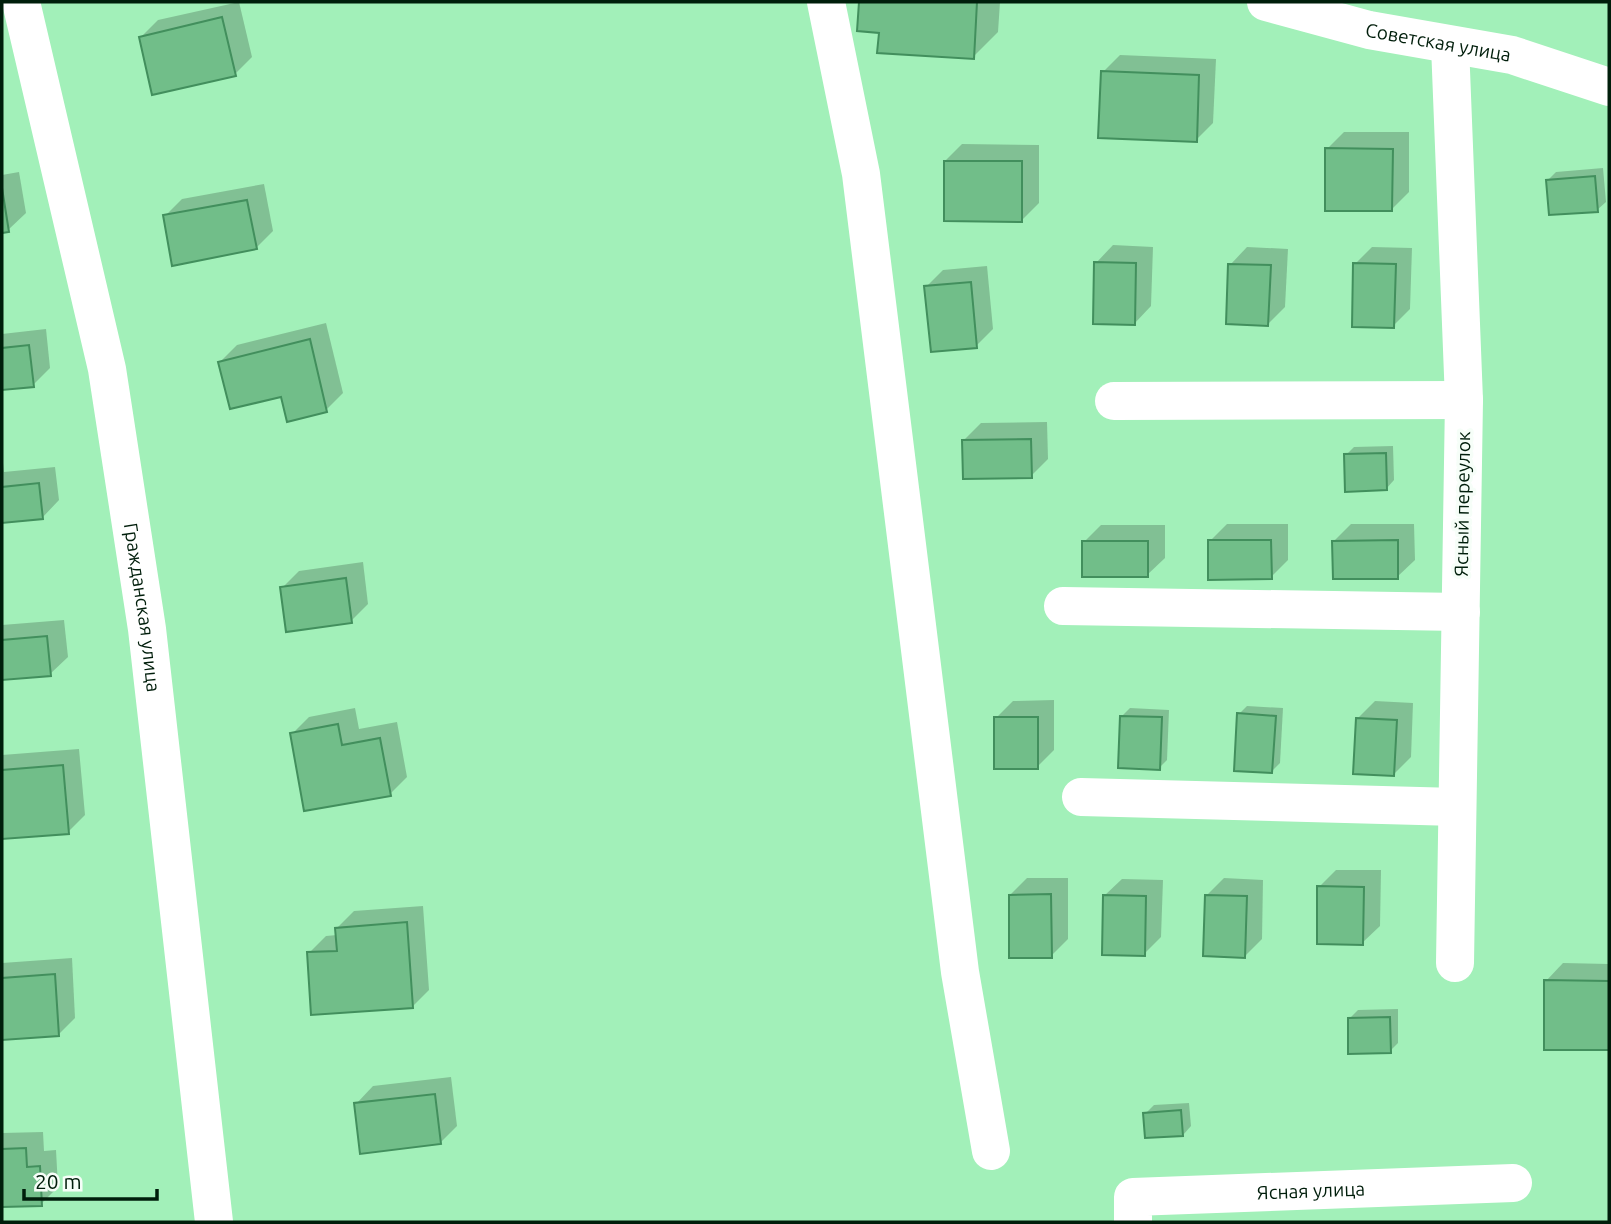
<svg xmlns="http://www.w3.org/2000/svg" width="1611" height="1224" font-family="Ubuntu,sans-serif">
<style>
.shadow{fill:#0003}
.building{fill:#71be89;stroke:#428f5d;stroke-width:2}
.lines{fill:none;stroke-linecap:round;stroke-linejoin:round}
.minor{stroke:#fff;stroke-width:38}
.labels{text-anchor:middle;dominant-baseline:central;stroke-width:7;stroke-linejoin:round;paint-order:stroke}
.street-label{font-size:19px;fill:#001e0b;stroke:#f6fef8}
</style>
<rect width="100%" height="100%" fill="#a2f0b9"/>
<g class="shadow">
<path d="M 239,2 L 252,57 L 235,74 L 141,37 L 158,20 Z"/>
<path d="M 860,2 L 1000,2 L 998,32 L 973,57 L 881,31 L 859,29 Z"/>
<path d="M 1120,55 L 1216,59 L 1213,123 L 1196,140 L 1103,72 Z"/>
<path d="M 1344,132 L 1409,132 L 1409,192 L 1392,209 L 1327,149 Z"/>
<path d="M 962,144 L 1039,145 L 1039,203 L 1022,220 L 945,161 Z"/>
<path d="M 1603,168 L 1606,202 L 1597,210 L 1548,180 L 1556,172 Z"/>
<path d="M 19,172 L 26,213 L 8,230 L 2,231 L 2,175 Z"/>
<path d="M 264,184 L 273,231 L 256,248 L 165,216 L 182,199 Z"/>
<path d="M 1113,245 L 1153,247 L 1151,306 L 1134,324 L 1096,263 Z"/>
<path d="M 1247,247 L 1288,249 L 1285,307 L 1268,324 L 1230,265 Z"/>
<path d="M 1372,247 L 1412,248 L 1410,309 L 1393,326 L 1355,264 Z"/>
<path d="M 987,266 L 993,329 L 976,346 L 926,287 L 943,270 Z"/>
<path d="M 326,323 L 343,393 L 326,410 L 283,394 L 220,362 L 237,345 Z"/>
<path d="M 46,329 L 50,368 L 33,385 L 2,389 L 2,334 Z"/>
<path d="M 1047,422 L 1048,459 L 1031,476 L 964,440 L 981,423 Z"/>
<path d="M 1393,446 L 1394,480 L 1386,489 L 1346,455 L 1354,447 Z"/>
<path d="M 2,454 L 4,472 L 55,467 L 59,500 L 42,518 L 2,522 Z"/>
<path d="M 1227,524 L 1288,524 L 1288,560 L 1271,577 L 1210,541 Z"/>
<path d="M 1351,524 L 1414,524 L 1415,560 L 1397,577 L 1334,541 Z"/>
<path d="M 1101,525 L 1165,525 L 1165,558 L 1147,575 L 1084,542 Z"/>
<path d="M 363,562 L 368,604 L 351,621 L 282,588 L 299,571 Z"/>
<path d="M 64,620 L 68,657 L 50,674 L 2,678 L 2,625 Z"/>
<path d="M 1054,700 L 1054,750 L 1037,767 L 996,718 L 1013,701 Z"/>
<path d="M 1375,701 L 1413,703 L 1411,757 L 1394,774 L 1358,718 Z"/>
<path d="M 1247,706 L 1283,708 L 1280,763 L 1272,771 L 1239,714 Z"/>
<path d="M 355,708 L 359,729 L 397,722 L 407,777 L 390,794 L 292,734 L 309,717 Z"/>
<path d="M 1130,708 L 1169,710 L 1167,760 L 1159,768 L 1122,716 Z"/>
<path d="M 79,749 L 85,815 L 68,832 L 2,838 L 2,755 Z"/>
<path d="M 1336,870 L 1381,870 L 1380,926 L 1362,943 L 1319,887 Z"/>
<path d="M 1027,878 L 1068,878 L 1068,939 L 1051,956 L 1010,895 Z"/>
<path d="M 1224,878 L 1263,880 L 1262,939 L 1245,956 L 1207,895 Z"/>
<path d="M 1122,879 L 1163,880 L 1161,937 L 1144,954 L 1104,896 Z"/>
<path d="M 423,906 L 429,990 L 412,1007 L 309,953 L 326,936 L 337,935 L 337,928 L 354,911 Z"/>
<path d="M 72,958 L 75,1018 L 58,1035 L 2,1038 L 2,963 Z"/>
<path d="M 1563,963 L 1609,964 L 1609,1049 L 1545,1048 L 1546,981 Z"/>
<path d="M 1398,1009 L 1398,1043 L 1390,1051 L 1349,1019 L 1358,1010 Z"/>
<path d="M 451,1077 L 457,1126 L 440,1143 L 356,1104 L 373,1086 Z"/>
<path d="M 1189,1103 L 1191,1126 L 1183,1135 L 1145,1114 L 1154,1105 Z"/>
<path d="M 43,1132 L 44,1151 L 56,1150 L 58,1187 L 41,1204 L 2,1206 L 2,1133 Z"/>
</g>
<g class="building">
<path d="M 859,2 L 977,2 L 974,59 L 877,53 L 879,33 L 857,31 Z"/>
<path d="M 222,17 L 236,76 L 152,95 L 139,37 Z"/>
<path d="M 1101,71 L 1199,75 L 1197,142 L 1098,138 Z"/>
<path d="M 1325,148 L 1393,149 L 1392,211 L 1325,211 Z"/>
<path d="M 944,161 L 1022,161 L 1022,222 L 944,221 Z"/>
<path d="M 1595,176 L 1598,212 L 1549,215 L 1546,180 Z"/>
<path d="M 2,188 L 9,232 L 2,233 Z"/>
<path d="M 247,200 L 257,249 L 172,266 L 163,215 Z"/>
<path d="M 1094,262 L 1136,263 L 1135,325 L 1093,324 Z"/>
<path d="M 1353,263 L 1396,264 L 1394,328 L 1352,327 Z"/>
<path d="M 1228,264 L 1271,265 L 1268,326 L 1226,324 Z"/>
<path d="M 971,282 L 977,348 L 931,352 L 924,286 Z"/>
<path d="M 310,339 L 327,412 L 287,422 L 281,397 L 230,409 L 218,362 Z"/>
<path d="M 29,345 L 34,387 L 2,390 L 2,348 Z"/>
<path d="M 1031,439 L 1032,478 L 963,479 L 962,440 Z"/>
<path d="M 1386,453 L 1387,490 L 1345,492 L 1344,454 Z"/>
<path d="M 39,483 L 43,519 L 2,523 L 2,487 Z"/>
<path d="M 1208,540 L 1271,540 L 1272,579 L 1208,580 Z"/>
<path d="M 1398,540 L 1398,579 L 1333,579 L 1332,541 Z"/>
<rect x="1082" y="541" width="66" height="36"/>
<path d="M 346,578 L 352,623 L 286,632 L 280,587 Z"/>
<path d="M 47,636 L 51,676 L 2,680 L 2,640 Z"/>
<path d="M 1237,713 L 1276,716 L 1272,773 L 1234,771 Z"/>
<path d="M 1120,716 L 1162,717 L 1160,770 L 1118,768 Z"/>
<rect x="994" y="717" width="44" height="52"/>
<path d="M 1356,718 L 1397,720 L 1394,776 L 1353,774 Z"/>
<path d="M 338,724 L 342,745 L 380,738 L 391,796 L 304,811 L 290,733 Z"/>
<path d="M 63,765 L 69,834 L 2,839 L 2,770 Z"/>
<path d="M 1317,886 L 1364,887 L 1363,945 L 1317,944 Z"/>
<path d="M 1051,894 L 1052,958 L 1009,958 L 1009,895 Z"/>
<path d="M 1103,895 L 1146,896 L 1145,956 L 1102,955 Z"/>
<path d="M 1205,895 L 1247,896 L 1245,958 L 1203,956 Z"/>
<path d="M 407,922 L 413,1008 L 311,1015 L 307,952 L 337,951 L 335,928 Z"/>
<path d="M 55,974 L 59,1036 L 2,1040 L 2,978 Z"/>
<path d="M 1544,980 L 1609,981 L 1609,1050 L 1544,1050 Z"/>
<path d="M 1390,1017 L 1391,1053 L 1348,1054 L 1348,1018 Z"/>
<path d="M 435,1094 L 441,1144 L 360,1154 L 354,1103 Z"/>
<path d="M 1181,1110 L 1183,1136 L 1145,1138 L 1143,1113 Z"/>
<path d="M 26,1148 L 27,1167 L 40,1166 L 42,1206 L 2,1207 L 2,1149 Z"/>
</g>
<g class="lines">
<g class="minor">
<path id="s1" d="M 21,2 L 107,369 L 147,629 L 214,1222"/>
<path d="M 826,2 L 861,174 L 960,972 L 991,1151"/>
<path id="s2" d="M 1266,2 L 1369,30 L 1512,55 L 1609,87"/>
<path d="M 1450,45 L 1464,400 L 1455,963"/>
<path d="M 1114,401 L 1464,400"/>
<path d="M 1063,606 L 1461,612"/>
<path d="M 1081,797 L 1457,807"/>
<path id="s3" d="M 1133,1222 L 1133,1197 L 1513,1183"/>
</g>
</g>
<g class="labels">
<g class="street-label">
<text stroke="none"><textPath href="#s2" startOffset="177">Советская улица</textPath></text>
<text transform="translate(1462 504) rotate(-89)">Ясный переулок</text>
<text stroke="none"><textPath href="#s1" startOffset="618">Гражданская улица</textPath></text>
<text stroke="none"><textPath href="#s3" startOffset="203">Ясная улица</textPath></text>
</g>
</g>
<rect width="1611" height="1224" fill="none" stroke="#001e0b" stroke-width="7"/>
<path d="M24 1189v10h133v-10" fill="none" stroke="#001e0b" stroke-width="3.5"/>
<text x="35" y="1189" font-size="21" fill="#001e0b" stroke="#f6fef8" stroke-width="5" paint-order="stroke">20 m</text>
</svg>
